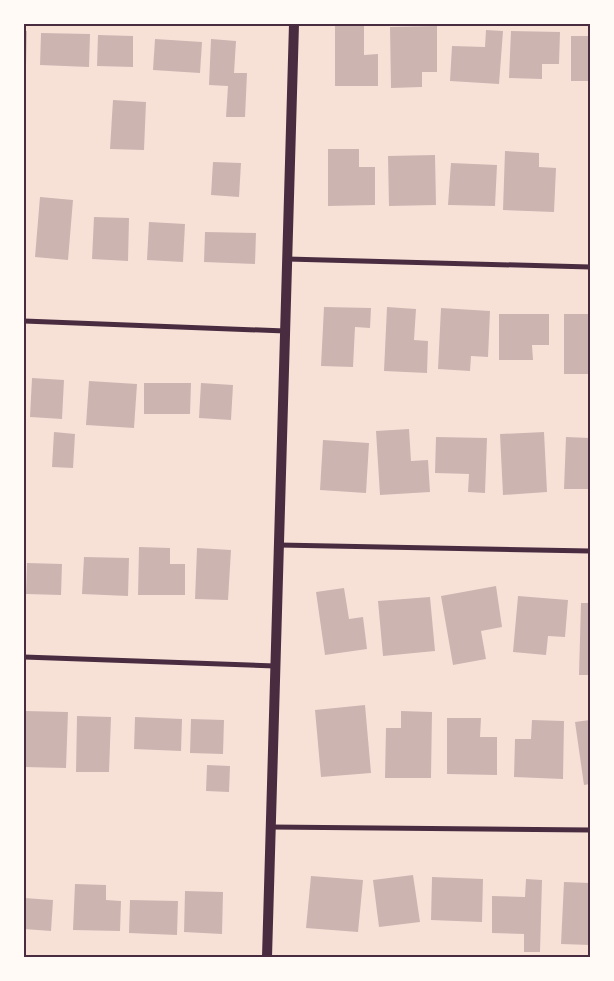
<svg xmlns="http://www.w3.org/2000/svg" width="614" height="981" font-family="Literata,serif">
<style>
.building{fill:#ccb4b1}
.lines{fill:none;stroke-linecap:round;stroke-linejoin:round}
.minor{stroke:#4a2c40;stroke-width:5}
.secondary{stroke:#4a2c40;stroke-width:10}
.neatline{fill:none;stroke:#4a2c40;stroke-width:2}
</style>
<rect width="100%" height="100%" fill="#f7e1d7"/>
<g class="building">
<path d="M 335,24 L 364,24 L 364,55 L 378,54 L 378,86 L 335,86 Z"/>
<path d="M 437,26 L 437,72 L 422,72 L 422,87 L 391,88 L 390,27 Z"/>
<path d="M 486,30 L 503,31 L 499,84 L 450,81 L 452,46 L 485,47 Z"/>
<path d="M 24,31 L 27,31 L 26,66 L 24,66 Z"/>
<path d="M 511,31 L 560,32 L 559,64 L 542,64 L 542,79 L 509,78 Z"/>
<path d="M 41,33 L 90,34 L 89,67 L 40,65 Z"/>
<path d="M 98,35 L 133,36 L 133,67 L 97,66 Z"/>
<rect x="571" y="36" width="19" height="45"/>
<path d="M 155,39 L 202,42 L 200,73 L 153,70 Z"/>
<path d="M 211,39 L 236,41 L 234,73 L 247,73 L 245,117 L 226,117 L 228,86 L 209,85 Z"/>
<path d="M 113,100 L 146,102 L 144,150 L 110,149 Z"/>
<path d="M 328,149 L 359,149 L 359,167 L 375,167 L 375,205 L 328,206 Z"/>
<path d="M 505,151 L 539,153 L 539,167 L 556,168 L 554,212 L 503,210 Z"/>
<path d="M 435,155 L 436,205 L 389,206 L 388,156 Z"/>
<path d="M 213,162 L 241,163 L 239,197 L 211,195 Z"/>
<path d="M 451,163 L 497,165 L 495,206 L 448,205 Z"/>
<path d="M 40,197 L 73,200 L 68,260 L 35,257 Z"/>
<path d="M 94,217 L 129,218 L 128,261 L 92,259 Z"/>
<path d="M 149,222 L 185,224 L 183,262 L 147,260 Z"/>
<path d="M 205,232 L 256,233 L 255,264 L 204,262 Z"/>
<path d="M 324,307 L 371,308 L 370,328 L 355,327 L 353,367 L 321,366 Z"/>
<path d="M 387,307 L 416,309 L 414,340 L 428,341 L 427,373 L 384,371 Z"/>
<path d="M 441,308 L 490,311 L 488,357 L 471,356 L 470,371 L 438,369 Z"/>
<path d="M 499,314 L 549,314 L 549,345 L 532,345 L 533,360 L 499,360 Z"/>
<rect x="564" y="314" width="26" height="60"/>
<path d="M 32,378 L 64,380 L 62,419 L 30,417 Z"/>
<path d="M 89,381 L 137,384 L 134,428 L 86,425 Z"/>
<path d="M 144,383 L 191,383 L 190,414 L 144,414 Z"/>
<path d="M 201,383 L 233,385 L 231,420 L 199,418 Z"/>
<path d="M 409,429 L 411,461 L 428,460 L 430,492 L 380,495 L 376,431 Z"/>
<path d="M 54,432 L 75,434 L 73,468 L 52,467 Z"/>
<path d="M 544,432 L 547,492 L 503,495 L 500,434 Z"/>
<path d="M 436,437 L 487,438 L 485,493 L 468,492 L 469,474 L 435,473 Z"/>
<path d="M 566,437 L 590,438 L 590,489 L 564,489 Z"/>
<path d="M 323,440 L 369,443 L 366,493 L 320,490 Z"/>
<path d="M 139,547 L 170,548 L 170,564 L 185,564 L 185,595 L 138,595 Z"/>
<path d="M 197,548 L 231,550 L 228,600 L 195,599 Z"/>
<path d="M 84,557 L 129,558 L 128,596 L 82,594 Z"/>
<path d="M 27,563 L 62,564 L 61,595 L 26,594 Z"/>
<path d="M 496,586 L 502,627 L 481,631 L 486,659 L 453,665 L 441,596 Z"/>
<path d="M 344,588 L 349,619 L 363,617 L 367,649 L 325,655 L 316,592 Z"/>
<path d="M 518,596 L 568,600 L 565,637 L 548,636 L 546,655 L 513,652 Z"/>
<path d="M 430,597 L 435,651 L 383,656 L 378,601 Z"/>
<path d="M 581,603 L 590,603 L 590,675 L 579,675 Z"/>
<path d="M 365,705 L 371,773 L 321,777 L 315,710 Z"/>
<path d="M 25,711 L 68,712 L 66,768 L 24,767 Z"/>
<path d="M 401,711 L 432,712 L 431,778 L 385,778 L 386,728 L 401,728 Z"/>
<path d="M 77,716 L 111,717 L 109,772 L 76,772 Z"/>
<path d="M 135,717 L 182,719 L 181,751 L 134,749 Z"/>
<path d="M 447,718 L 481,718 L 480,737 L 497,737 L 497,775 L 447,774 Z"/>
<path d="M 191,719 L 224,720 L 223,754 L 190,753 Z"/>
<path d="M 532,720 L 564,721 L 563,779 L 514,777 L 515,739 L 531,739 Z"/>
<path d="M 590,720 L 590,784 L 584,785 L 575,722 Z"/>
<path d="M 207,765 L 230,766 L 229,792 L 206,791 Z"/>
<path d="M 413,875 L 420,922 L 379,927 L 373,880 Z"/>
<path d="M 311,876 L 363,880 L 358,932 L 306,928 Z"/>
<path d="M 432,877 L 483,879 L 482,922 L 431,920 Z"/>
<path d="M 526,879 L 542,880 L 540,952 L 524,952 L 524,934 L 492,933 L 492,896 L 525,897 Z"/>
<path d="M 564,882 L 590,883 L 590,945 L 561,944 Z"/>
<path d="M 75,884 L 106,885 L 106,900 L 121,901 L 120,931 L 73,930 Z"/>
<path d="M 185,891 L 223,892 L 222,934 L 184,932 Z"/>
<path d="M 24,898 L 53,900 L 51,931 L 24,929 Z"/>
<path d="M 130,900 L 178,901 L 177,935 L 129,933 Z"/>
</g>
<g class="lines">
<g class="minor">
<path d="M 287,259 L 590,267"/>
<path d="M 24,321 L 285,331"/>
<path d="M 279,545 L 590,551"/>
<path d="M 24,657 L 275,666"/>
<path d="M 271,827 L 590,830"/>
</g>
<path class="secondary" d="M 267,957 L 294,24"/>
</g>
<rect width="614" height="981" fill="none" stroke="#fffaf5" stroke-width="50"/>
<rect x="25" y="25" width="564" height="931" class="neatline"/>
</svg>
